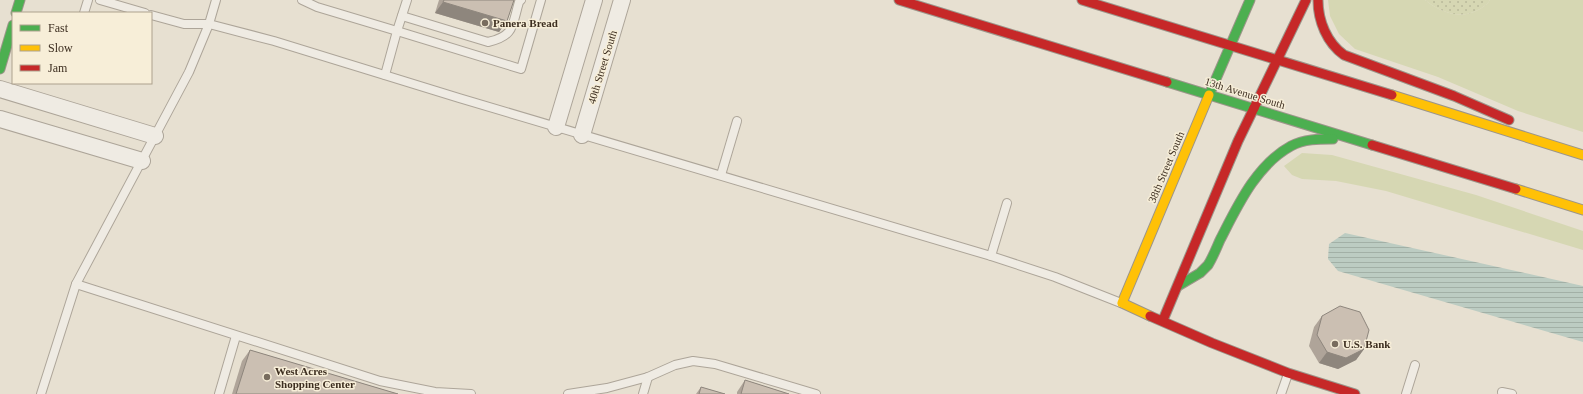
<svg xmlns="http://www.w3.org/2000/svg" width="1583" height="394" font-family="'Times New Roman',serif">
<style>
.green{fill:#d6d7b3}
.garden{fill:url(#garden-dots)}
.water{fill:url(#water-rules)}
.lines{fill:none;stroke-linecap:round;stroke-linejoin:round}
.lane-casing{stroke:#ada599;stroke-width:10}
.street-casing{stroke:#ada599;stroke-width:18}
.fast-casing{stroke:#9c958a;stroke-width:11}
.slow-casing{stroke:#9c958a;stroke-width:11}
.jam-casing{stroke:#9c958a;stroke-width:11}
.lane{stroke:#efebe3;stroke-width:8}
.street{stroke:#efebe3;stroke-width:16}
.fast{stroke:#4caf50;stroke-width:9}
.slow{stroke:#ffc107;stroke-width:9}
.jam{stroke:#c62828;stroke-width:9}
.wall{fill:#afa499}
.shaded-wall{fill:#8e867d}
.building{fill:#cbbfb2;stroke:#8e867d}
.poi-dot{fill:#786c5e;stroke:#f7eed8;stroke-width:1.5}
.labels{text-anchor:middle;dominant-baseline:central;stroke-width:3;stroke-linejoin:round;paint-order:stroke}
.poi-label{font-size:11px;font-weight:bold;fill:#3d2e20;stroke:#f7eed8;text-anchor:start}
.street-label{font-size:11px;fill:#3d2e20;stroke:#f7eed8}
</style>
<defs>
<pattern id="garden-dots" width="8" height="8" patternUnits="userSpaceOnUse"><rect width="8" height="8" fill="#d6d7b3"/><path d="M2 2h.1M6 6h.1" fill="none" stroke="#b9b99a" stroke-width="1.8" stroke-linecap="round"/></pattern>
<pattern id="water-rules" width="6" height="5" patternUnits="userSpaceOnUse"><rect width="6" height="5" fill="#bcccc2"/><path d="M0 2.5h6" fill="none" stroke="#a2b0a6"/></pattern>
</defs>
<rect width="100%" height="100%" fill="#e7e0d1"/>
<g class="green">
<path d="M 1328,0 L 1425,0 C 1440,12 1460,20 1478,10 C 1483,7 1487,5 1490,0 L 1583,0 L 1583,132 L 1518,111 L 1438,77 L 1355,49 L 1339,34 L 1330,16 Z"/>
<path d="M 1302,153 L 1332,155 L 1476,195 L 1583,231 L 1583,250 L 1386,191 L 1336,181 L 1302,179 L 1292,175 L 1284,166 Z"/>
</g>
<path class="garden" d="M 1425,0 L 1490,0 C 1487,5 1483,7 1478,10 C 1460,20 1440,12 1425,0 Z"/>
<path class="water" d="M 1345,233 L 1583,286 L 1583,342 L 1338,271 L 1328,259 L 1329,244 Z"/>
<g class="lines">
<defs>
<g id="lane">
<path d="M 100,0 L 145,13"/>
<path d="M 302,0 L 317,7 L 397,31 L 385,75"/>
<path d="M 407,0 L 397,31 L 521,69 L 541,0"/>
<path d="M 84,13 L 88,0"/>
<path d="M 151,15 L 184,24 L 209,24 L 216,0"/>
<path d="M 402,16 L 488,42 C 515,36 512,25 519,2 L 521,0"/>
<path d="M 721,175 L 737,121"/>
<path d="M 991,256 L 1007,203"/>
<path d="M 76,284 L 380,381 L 435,392 L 471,394"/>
<path d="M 1502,392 L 1512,394"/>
<path d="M 41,394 L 76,284 L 189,72 L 209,24 L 274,41 L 459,98 L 991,256 L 1055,277 L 1121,303"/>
<path d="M 219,394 L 236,336"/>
<path d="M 568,394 L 607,388 L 648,377 L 675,365 L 693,361 L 715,364 L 816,394"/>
<path d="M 643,394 L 648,377"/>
<path d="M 1281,394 L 1288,374"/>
<path d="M 1406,394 L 1415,365"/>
</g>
<g id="street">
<path d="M 0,89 L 155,136"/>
<path d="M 0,119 L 142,161"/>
<path d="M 556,127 L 594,0"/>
<path d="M 582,135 L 622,0"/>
</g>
<g id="fast">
<path d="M 16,13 L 20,0"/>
<path d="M 0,69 L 13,25"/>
<path d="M 1167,82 L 1372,145"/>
<path d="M 1209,95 L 1250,0"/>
<path d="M 1178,286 L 1200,273 L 1208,265 C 1213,257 1216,249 1220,240 C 1237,207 1256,165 1291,146 C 1304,139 1319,139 1333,139"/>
</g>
<g id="slow">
<path d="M 1392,95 L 1583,155"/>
<path d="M 1516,189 L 1583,210"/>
<path d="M 1150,316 L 1122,303 L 1209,95"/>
</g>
<g id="jam">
<path d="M 899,0 L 1167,82"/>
<path d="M 1082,0 L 1392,95"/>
<path d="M 1318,0 C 1318,21 1327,43 1344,55 L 1454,96 L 1509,120"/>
<path d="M 1254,108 L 1306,0"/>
<path d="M 1372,145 L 1516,189"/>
<path d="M 1150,316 L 1212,343 L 1288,373 L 1355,394"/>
<path d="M 1163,320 L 1238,141 L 1254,108"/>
</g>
</defs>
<use href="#lane" class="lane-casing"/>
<use href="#street" class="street-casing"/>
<use href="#fast" class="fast-casing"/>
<use href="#slow" class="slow-casing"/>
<use href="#jam" class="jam-casing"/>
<use href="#lane" class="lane"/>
<use href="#street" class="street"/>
<use href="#fast" class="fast"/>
<use href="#slow" class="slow"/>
<use href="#jam" class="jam"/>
</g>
<g class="wall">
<path d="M 439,0 L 514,0 L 507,21 L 499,32 L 435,13 Z"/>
<path d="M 1322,316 L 1364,349 L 1356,360 L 1338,369 L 1319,363 L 1309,346 L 1314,327 Z"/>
<path d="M 250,350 L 398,394 L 232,394 L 242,361 Z"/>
<path d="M 745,380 L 789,394 L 737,394 L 737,392 Z"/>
<path d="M 701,387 L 725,394 L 696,394 Z"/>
</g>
<g class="shaded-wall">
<path d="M 443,2 L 507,21 L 499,32 L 435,13 Z"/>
<path d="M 1364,349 L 1356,360 L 1338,369 L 1319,363 L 1327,352 Z"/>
</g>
<g class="building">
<path d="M 444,0 L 514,0 L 507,21 L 443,2 Z"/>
<path d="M 1340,306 L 1360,312 L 1369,330 L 1364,349 L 1346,358 L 1327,352 L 1317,335 L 1322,316 Z"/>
<path d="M 250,350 L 398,394 L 236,394 Z"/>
<path d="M 745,380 L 789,394 L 741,394 Z"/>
<path d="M 701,387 L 725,394 L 699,394 Z"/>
</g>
<g class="poi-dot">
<circle cx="485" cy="23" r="4"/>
<circle cx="1335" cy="344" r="4"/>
<circle cx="267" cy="377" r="4"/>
</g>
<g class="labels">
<g class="poi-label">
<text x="493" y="23">Panera Bread</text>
<text x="1343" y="344">U.S. Bank</text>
<text x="275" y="371">West Acres<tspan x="275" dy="13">Shopping Center</tspan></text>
</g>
<g class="street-label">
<text transform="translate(602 67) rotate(-73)">40th Street South</text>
<text transform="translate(1245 93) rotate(17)">13th Avenue South</text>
<text transform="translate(1166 167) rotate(-67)">38th Street South</text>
</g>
</g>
<rect x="12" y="12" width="140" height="72" fill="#f7eed8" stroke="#ada18e"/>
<rect x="20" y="25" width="20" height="6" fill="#4caf50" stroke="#ada18e"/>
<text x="48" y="32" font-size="12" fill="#3d2e20">Fast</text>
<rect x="20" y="45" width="20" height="6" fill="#ffc107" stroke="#ada18e"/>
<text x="48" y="52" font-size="12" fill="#3d2e20">Slow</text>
<rect x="20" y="65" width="20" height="6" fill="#c62828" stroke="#ada18e"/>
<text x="48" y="72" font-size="12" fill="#3d2e20">Jam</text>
</svg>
